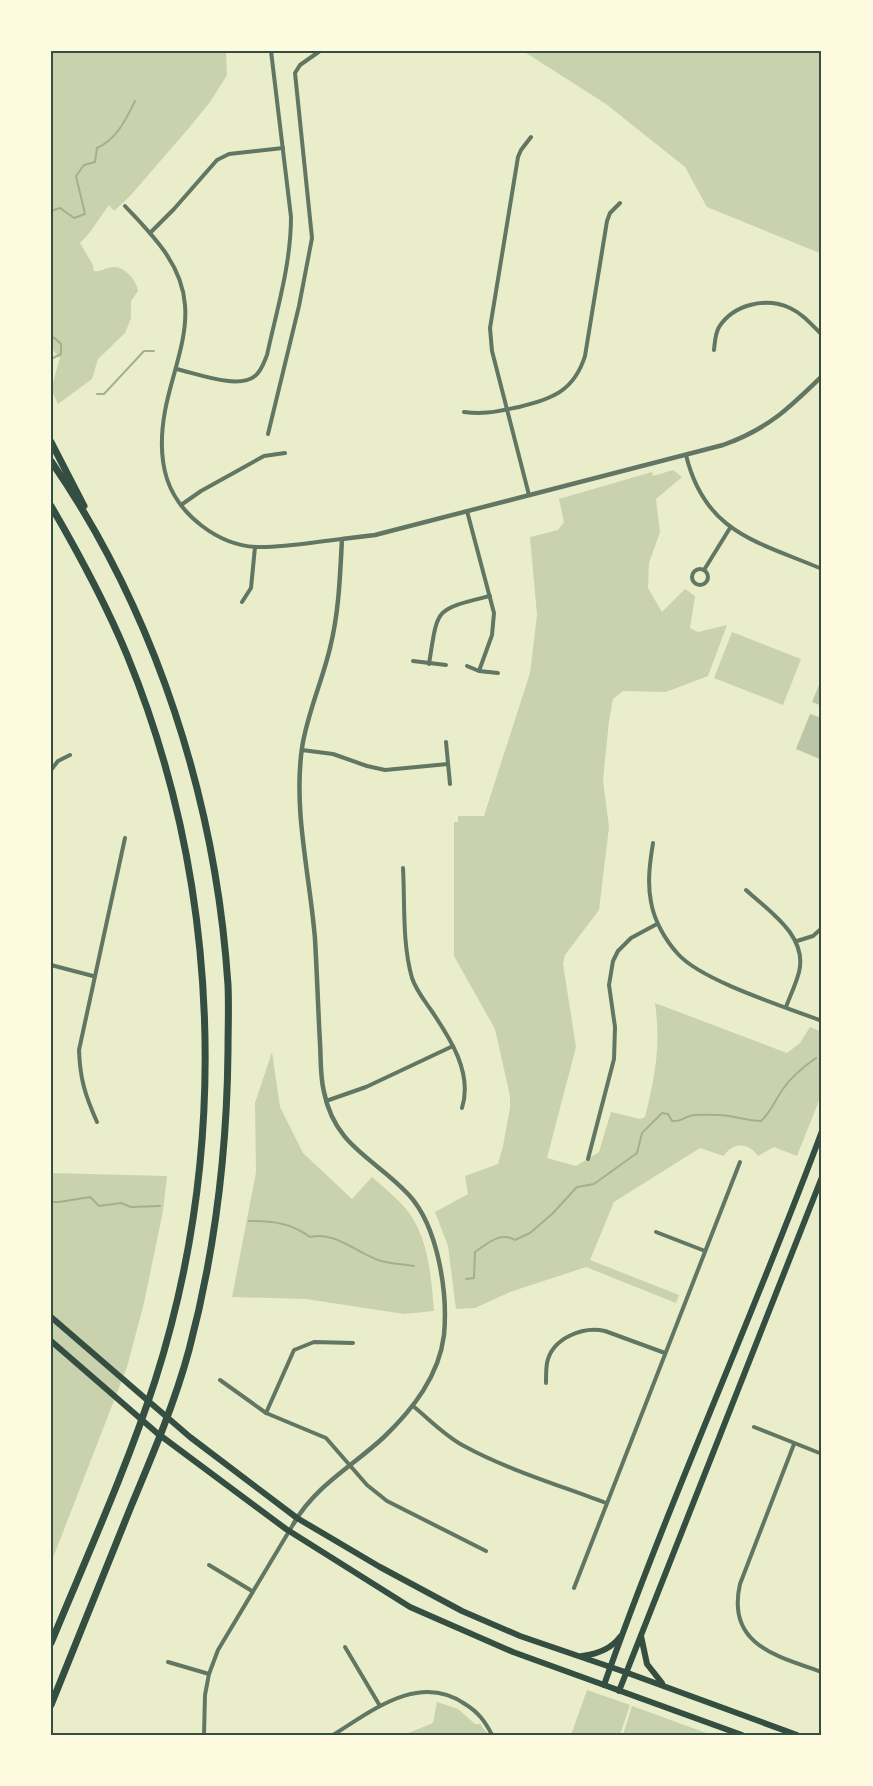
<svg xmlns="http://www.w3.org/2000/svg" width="873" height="1786" font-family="Helvetica,sans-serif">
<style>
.green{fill:#cad2ad}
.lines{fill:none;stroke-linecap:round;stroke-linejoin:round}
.stream{stroke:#a3b18a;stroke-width:2}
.building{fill:#bcc5a7}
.minor{stroke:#617663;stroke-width:4}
.tertiary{stroke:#617663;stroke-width:4.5}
.primary{stroke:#344e41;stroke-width:6}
.motorway{stroke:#344e41;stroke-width:7}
.neatline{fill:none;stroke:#344e41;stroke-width:2}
</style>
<rect width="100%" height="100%" fill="#e9edc9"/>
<g class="green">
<path d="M 51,51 L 226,51 L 227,75 L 210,102 L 188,129 L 130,196 L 114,211 L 109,205 C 99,218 92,232 80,243 L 93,265 L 94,271 C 102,272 106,267 114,267 C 125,267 137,281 138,291 L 131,301 L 131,318 L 125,333 L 98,359 L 92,379 L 58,404 L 51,389 L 60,358 L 51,348 Z"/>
<path d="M 523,51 L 822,51 L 822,254 L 707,207 L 685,167 L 606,104 Z"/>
<path d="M 673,470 L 682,477 L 656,499 L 660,532 L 649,563 L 648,588 L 662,612 L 685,589 L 695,596 L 690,628 L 698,632 L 727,625 L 708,676 L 666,692 L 623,691 L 613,699 L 609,721 L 603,780 L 609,827 L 599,910 L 565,955 L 563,964 L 576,1047 L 547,1158 L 576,1166 L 599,1152 L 611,1112 L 640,1119 L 645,1117 C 655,1076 661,1047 655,1003 L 787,1053 L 800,1043 L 810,1027 L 822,1032 L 822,1093 L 797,1156 L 774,1147 L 758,1156 C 749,1142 732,1142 724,1156 L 700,1148 L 614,1202 L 590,1260 L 679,1295 L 676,1303 L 586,1267 L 510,1292 L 475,1308 L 456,1309 L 448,1246 L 435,1212 L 468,1194 L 465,1176 L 498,1164 L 503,1146 L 510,1108 L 510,1096 L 495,1029 L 454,956 L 454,822 L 458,822 L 458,816 L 484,816 L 530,673 L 537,615 L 530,537 L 558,530 L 564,522 L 559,499 L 652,472 L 653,476 Z"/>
<path d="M 732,632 L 801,659 L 783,705 L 714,678 Z"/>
<path d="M 272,1052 L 280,1107 L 303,1153 L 352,1199 L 372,1177 C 383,1187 396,1197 406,1209 C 429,1237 431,1277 434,1311 L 404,1314 L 306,1299 L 232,1297 L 256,1172 L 255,1103 Z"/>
<path d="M 51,1173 L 167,1176 L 163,1211 L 144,1303 L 127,1367 L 51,1563 Z"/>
<path d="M 587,1690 L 630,1705 L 620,1735 L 571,1735 Z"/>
<path d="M 437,1702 L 458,1709 L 475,1724 L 480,1724 L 489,1735 L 403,1735 L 433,1723 Z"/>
<path d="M 632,1706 L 712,1735 L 623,1735 Z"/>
</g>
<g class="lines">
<g class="stream">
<path d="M 51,211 L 60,208 L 74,218 L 85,214 L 76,176 L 84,165 L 95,162 L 97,148 C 117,139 126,119 135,101"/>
<path d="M 51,317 L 51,320"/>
<path d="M 51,335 L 61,344 L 61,354 L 51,359"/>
<path d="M 97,394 L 104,394 L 144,351 L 154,351"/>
<path d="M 51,1202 L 59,1202 L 90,1197 L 99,1206 L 121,1203 L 131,1207 L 160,1206"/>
<path d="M 249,1221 C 273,1221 291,1223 310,1237 C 337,1231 357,1254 381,1261 C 392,1264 404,1264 414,1266"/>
<path d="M 466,1279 L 474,1278 L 475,1252 C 487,1244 500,1231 515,1240 L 530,1233 L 552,1214 L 577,1187 L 594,1184 L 637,1153 L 642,1133 L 662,1113 L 668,1114 L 672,1121 C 681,1122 682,1118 690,1116 C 694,1114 713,1115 718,1115 C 733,1115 746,1121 761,1121 C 771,1112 775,1100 783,1089 C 792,1076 803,1067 816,1058"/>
</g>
</g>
<g class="building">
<path d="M 822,678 L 822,706 L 812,702 Z"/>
<path d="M 810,714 L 822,718 L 822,760 L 796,749 Z"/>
</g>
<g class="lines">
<g class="minor">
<path d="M 125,206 C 151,234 182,263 185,305 C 188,340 171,377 165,411 C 161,433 160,457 167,479 C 179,515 218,545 256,547 C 284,548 314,542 342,539"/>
<path d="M 150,233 L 174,209 L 217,160 L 229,154 L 283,148"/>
<path d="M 714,350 C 715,342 715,334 719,327 C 734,304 766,297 790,308 C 803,314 812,325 822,335"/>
<path d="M 176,369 C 196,373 238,390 255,376 C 262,370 264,362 267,355 C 277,309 291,264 291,217 L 271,51"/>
<path d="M 464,412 C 485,415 498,411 519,407 C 552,399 574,391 585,356 L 607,221 L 610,213 L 620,203"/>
<path d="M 268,434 L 299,306 L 312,238 L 295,73 L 300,65 L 320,51"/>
<path d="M 686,455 C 705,533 756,541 822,569"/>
<path d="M 529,495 L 492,351 L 490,328 L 518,157 L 521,150 L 531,137"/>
<path d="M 181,505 L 201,491 L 264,456 L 285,453"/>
<path d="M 467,511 L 494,613 L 492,635 L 479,671"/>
<circle cx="700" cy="577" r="8"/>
<path d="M 704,570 L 730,528"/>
<path d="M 242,602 L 251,588 L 255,547"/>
<path d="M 413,661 L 446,665"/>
<path d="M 429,664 C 438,607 434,610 490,596"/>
<path d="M 467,666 L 479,671 L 498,673"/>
<path d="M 446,742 L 450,784"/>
<path d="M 302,750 L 333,754 L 367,766 L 385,770 L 448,764"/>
<path d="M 51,770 L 58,761 L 70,755"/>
<path d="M 653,843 C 650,862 647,882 651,902 C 654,920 665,940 678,954 C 702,981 786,1007 822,1021"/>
<path d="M 403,868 C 405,903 402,943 412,978 C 416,990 424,1000 431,1010 C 450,1038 473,1073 462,1108"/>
<path d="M 746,890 C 769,911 808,936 799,972 C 796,984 790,996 786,1007"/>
<path d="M 797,941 L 813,936 L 822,928"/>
<path d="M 51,965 L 93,976"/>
<path d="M 326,1101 L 366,1087 L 453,1046"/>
<path d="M 97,1122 C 85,1095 80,1079 79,1050 L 125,838"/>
<path d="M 588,1159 L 614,1059 L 615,1027 L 609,985 L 613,961 L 618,951 L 631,938 L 657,924"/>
<path d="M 656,1232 L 705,1251"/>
<path d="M 220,1380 L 266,1413 L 326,1438 L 367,1485 L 387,1501 L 486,1551"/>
<path d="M 546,1383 C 546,1376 546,1369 547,1363 C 552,1338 583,1326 605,1331 L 665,1353"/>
<path d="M 413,1406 C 429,1419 445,1436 464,1446 C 508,1470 559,1485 606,1503"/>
<path d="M 266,1413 L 294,1350 L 314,1342 L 353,1343"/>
<path d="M 754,1427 L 822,1454"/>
<path d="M 794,1444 L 740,1584 C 726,1645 777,1656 822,1672"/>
<path d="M 209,1565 L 252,1591"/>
<path d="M 574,1588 L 740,1162"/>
<path d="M 345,1647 L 380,1706"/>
<path d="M 168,1662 L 209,1674"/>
<path d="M 204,1735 L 205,1695 L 209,1674 L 218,1650 L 294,1523"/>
<path d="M 333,1735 C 372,1711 419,1672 465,1704 C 478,1712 485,1721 492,1735"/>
</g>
<path class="tertiary" d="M 294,1523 C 316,1485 353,1466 384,1437 C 413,1409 439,1376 444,1335 C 448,1292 438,1227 409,1195 C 375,1158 335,1147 324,1092 C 320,1076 321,1059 320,1043 C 318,1008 317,973 315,939 C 310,876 293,811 302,748 C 307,714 322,682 330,648 C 339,612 340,576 342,539 L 375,535 L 723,445 C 768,429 788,409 822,376"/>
<g class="primary">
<path d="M 51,1317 L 190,1437 L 297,1518 L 380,1567 L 462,1611 L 520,1636 L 625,1672 L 797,1735"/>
<path d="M 51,1341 L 157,1433 L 286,1529 L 410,1607 L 513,1652 L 742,1735"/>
<path d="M 641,1636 L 647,1664 L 662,1683"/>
<path d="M 582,1656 C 598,1654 611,1649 620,1637"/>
<path d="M 604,1685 C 670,1498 753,1317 822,1131"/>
<path d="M 619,1691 L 822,1177"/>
</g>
<g class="motorway">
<path d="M 51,442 L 84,506"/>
<path d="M 51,461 C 156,613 216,801 228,985 C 229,1007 228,1029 228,1051 C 227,1152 215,1252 189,1350 C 175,1402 153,1454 132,1504 C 105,1571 78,1638 51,1705"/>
<path d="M 51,506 C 79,554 106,604 127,655 C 221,885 230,1146 155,1381 C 126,1470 87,1556 51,1643"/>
</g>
</g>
<rect width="873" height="1786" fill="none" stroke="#fefae0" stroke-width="105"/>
<rect x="52" y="52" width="768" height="1682" class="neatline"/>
</svg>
